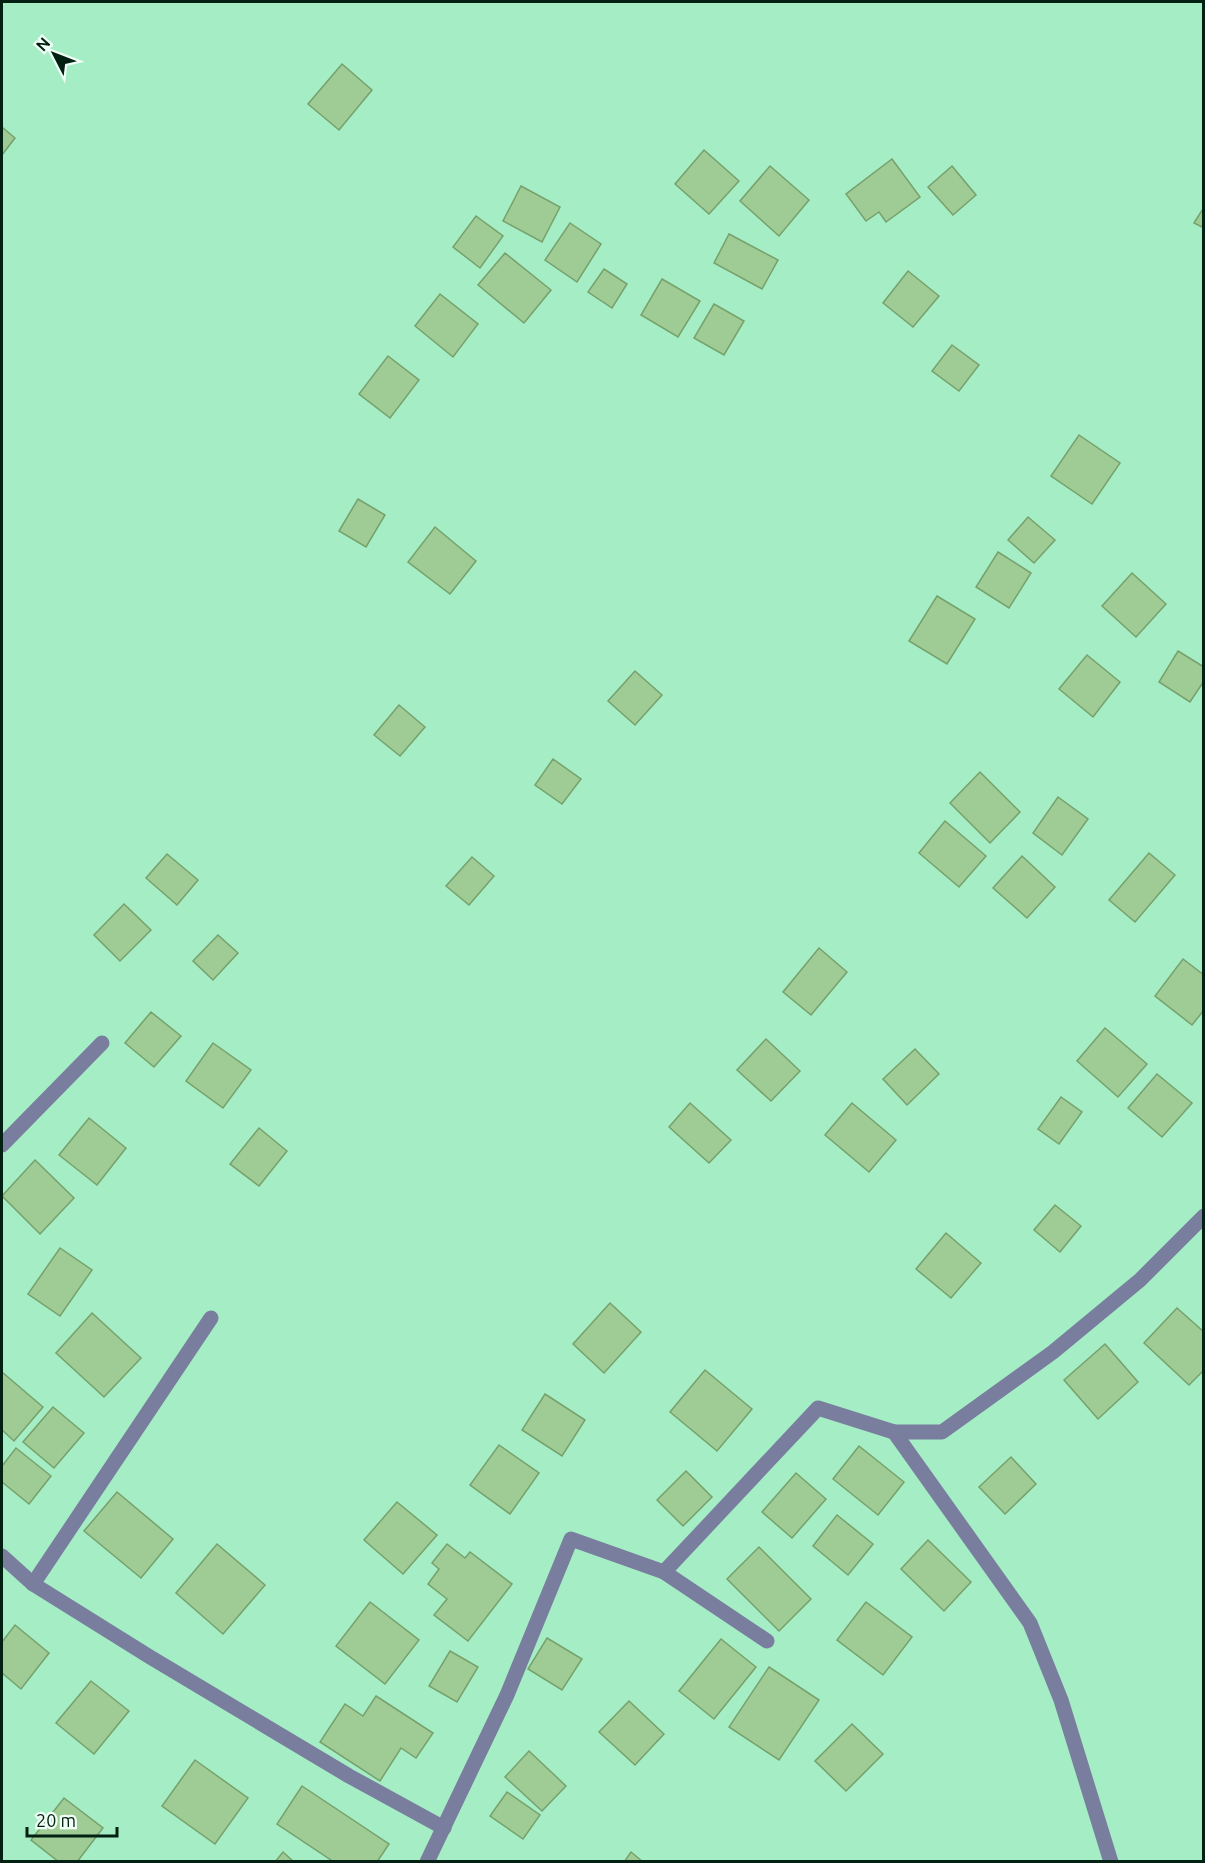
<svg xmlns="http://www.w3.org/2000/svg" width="1205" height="1863" font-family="Ubuntu,sans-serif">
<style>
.building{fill:#9ecc94;stroke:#76a16c;stroke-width:1.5}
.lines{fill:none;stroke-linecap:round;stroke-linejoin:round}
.minor{stroke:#797d9e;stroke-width:15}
</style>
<rect width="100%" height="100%" fill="#a5edc5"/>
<g class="building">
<path d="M 342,64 L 372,90 L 339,130 L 308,104 Z"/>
<path d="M 2,127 L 15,138 L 2,155 Z"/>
<path d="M 704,150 L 739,181 L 709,214 L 675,184 Z"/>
<path d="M 892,159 L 920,197 L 886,222 L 879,212 L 866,221 L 846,194 Z"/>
<path d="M 770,166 L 809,200 L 779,236 L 740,201 Z"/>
<path d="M 952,166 L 976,195 L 953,215 L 928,187 Z"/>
<path d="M 521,186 L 560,207 L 542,242 L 503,221 Z"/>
<path d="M 1204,207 L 1204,228 L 1194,223 Z"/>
<path d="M 476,216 L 503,236 L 480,268 L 453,247 Z"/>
<path d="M 570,223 L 601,244 L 577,282 L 545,260 Z"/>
<path d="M 729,234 L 778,260 L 762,289 L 714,263 Z"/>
<path d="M 505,253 L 551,290 L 524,323 L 478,285 Z"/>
<path d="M 604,269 L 627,284 L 612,308 L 588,292 Z"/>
<path d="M 908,271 L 939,296 L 913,327 L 883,303 Z"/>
<path d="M 662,279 L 700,301 L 678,337 L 641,315 Z"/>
<path d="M 440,294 L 478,324 L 453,357 L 415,326 Z"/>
<path d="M 714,304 L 744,321 L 724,355 L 694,338 Z"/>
<path d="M 952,345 L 979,365 L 959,391 L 932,371 Z"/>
<path d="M 388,356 L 419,380 L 390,418 L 359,394 Z"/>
<path d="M 1079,435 L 1120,463 L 1092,504 L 1051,476 Z"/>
<path d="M 358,499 L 385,515 L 366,547 L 339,531 Z"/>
<path d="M 1028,517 L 1055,540 L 1034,563 L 1008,540 Z"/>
<path d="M 435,527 L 476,561 L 450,594 L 408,562 Z"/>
<path d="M 998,552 L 1031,573 L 1009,608 L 976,587 Z"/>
<path d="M 1132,573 L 1166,604 L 1136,637 L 1102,606 Z"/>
<path d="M 937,596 L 975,619 L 947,664 L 909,641 Z"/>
<path d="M 1178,651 L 1204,667 L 1204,681 L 1190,702 L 1159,682 Z"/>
<path d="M 1087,655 L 1120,682 L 1093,717 L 1059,689 Z"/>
<path d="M 635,671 L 662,695 L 635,725 L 608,701 Z"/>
<path d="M 399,705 L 425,727 L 400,756 L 374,735 Z"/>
<path d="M 553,759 L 581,779 L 562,804 L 535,785 Z"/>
<path d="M 980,772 L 1020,812 L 990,843 L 950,803 Z"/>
<path d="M 1058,797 L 1088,819 L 1062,855 L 1033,833 Z"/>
<path d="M 945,821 L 986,856 L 959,887 L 919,853 Z"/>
<path d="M 1149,853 L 1175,875 L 1135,922 L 1109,900 Z"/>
<path d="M 167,854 L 198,880 L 177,905 L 146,878 Z"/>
<path d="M 1022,856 L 1055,887 L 1027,918 L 993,888 Z"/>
<path d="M 472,857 L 494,876 L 469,905 L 446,886 Z"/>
<path d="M 124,904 L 151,930 L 120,961 L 94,935 Z"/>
<path d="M 218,935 L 238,953 L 213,980 L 193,961 Z"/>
<path d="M 819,948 L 847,972 L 811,1015 L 783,992 Z"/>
<path d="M 1183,959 L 1204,975 L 1204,1010 L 1192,1025 L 1155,996 Z"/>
<path d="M 151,1012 L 181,1036 L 154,1067 L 125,1043 Z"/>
<path d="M 1105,1028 L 1147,1064 L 1118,1097 L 1077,1061 Z"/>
<path d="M 766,1039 L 800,1071 L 771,1101 L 737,1070 Z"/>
<path d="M 213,1043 L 251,1070 L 223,1108 L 186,1081 Z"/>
<path d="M 915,1049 L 939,1074 L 907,1105 L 883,1079 Z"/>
<path d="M 1157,1074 L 1192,1103 L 1162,1137 L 1128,1108 Z"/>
<path d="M 1061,1097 L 1082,1112 L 1059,1144 L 1038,1129 Z"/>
<path d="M 690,1103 L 731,1140 L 709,1163 L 669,1127 Z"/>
<path d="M 852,1103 L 896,1140 L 869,1172 L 825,1135 Z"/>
<path d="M 89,1118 L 126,1148 L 97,1185 L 59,1155 Z"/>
<path d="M 259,1128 L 287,1151 L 259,1186 L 230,1164 Z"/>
<path d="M 35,1160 L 74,1198 L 40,1234 L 2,1196 Z"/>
<path d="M 1055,1205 L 1081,1226 L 1060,1252 L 1034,1230 Z"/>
<path d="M 946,1233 L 981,1263 L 951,1298 L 916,1269 Z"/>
<path d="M 60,1248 L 92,1270 L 60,1316 L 28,1294 Z"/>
<path d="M 610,1303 L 641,1332 L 604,1373 L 573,1344 Z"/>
<path d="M 1177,1308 L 1204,1332 L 1204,1370 L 1189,1385 L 1144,1343 Z"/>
<path d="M 92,1313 L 141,1358 L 104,1397 L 56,1353 Z"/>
<path d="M 1105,1344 L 1138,1382 L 1098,1419 L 1064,1380 Z"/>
<path d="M 705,1370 L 752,1409 L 717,1451 L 670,1412 Z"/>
<path d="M 2,1372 L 43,1407 L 14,1441 L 2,1430 Z"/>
<path d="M 545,1394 L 585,1420 L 562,1456 L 522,1430 Z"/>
<path d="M 53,1407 L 84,1433 L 54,1468 L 23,1442 Z"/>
<path d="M 499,1445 L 539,1473 L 510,1514 L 470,1485 Z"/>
<path d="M 859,1446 L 904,1482 L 878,1515 L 833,1479 Z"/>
<path d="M 16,1448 L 51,1476 L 29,1504 L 2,1482 L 2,1466 Z"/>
<path d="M 1011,1457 L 1036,1484 L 1005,1514 L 979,1487 Z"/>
<path d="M 686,1471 L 712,1497 L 683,1526 L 657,1500 Z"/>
<path d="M 796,1473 L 826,1499 L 792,1538 L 762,1512 Z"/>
<path d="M 117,1492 L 173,1539 L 141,1578 L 84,1531 Z"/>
<path d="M 397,1502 L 437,1535 L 403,1574 L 364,1540 Z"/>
<path d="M 837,1515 L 873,1544 L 848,1575 L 813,1546 Z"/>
<path d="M 928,1540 L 971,1582 L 944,1611 L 901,1569 Z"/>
<path d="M 217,1544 L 265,1585 L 223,1634 L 176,1593 Z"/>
<path d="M 447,1544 L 465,1558 L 470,1552 L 512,1584 L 468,1641 L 434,1615 L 447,1599 L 428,1584 L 439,1569 L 432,1563 Z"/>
<path d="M 759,1547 L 811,1599 L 779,1631 L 727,1579 Z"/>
<path d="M 370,1602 L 419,1640 L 385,1684 L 336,1646 Z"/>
<path d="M 866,1602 L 912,1637 L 883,1675 L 837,1640 Z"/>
<path d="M 15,1625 L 49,1653 L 21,1689 L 2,1673 L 2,1642 Z"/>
<path d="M 547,1638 L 582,1659 L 562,1690 L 528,1669 Z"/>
<path d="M 721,1639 L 756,1667 L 714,1719 L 679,1691 Z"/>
<path d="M 450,1651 L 478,1667 L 457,1702 L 429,1686 Z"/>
<path d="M 769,1667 L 819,1700 L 779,1760 L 729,1727 Z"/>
<path d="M 91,1681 L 129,1711 L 94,1754 L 56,1723 Z"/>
<path d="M 376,1696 L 433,1733 L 416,1758 L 401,1748 L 380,1781 L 320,1742 L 345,1704 L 363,1716 Z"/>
<path d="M 629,1701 L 664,1734 L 635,1765 L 599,1732 Z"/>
<path d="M 852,1724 L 883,1754 L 846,1791 L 815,1761 Z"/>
<path d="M 529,1751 L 566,1786 L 542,1811 L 505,1777 Z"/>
<path d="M 195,1760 L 248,1798 L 215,1844 L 162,1806 Z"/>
<path d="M 302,1786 L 389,1844 L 377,1862 L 334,1862 L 277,1824 Z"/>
<path d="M 507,1792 L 540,1815 L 523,1839 L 490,1816 Z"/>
<path d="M 64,1798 L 103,1828 L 77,1862 L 59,1862 L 31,1840 Z"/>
<path d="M 283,1852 L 294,1862 L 275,1862 Z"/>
<path d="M 631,1852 L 643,1862 L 624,1862 Z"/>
</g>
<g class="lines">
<g class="minor">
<path d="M 2,1145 L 102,1043"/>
<path d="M 894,1432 L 1030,1623 L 1061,1700 L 1111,1862"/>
<path d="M 2,1556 L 33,1584 L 150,1657 L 349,1776 L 444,1828"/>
<path d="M 664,1572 L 767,1641"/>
<path d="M 33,1584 L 211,1318"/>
<path d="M 427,1862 L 507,1695 L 571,1539 L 664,1572 L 818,1408 L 894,1432 L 942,1432 L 1053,1352 L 1140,1280 L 1204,1216"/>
</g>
</g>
<rect width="1205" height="1863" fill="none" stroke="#032113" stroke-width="6"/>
<g transform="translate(54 54) rotate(312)" stroke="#f1fff7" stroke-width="4.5" paint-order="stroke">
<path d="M0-4.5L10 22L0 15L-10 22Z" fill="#032113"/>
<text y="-9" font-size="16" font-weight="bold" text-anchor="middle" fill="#032113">N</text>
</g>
<path d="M27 1827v9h90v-9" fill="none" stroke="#032113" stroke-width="3"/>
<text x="36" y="1827" font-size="18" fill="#032113" stroke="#f1fff7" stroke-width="4.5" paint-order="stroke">20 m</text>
</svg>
